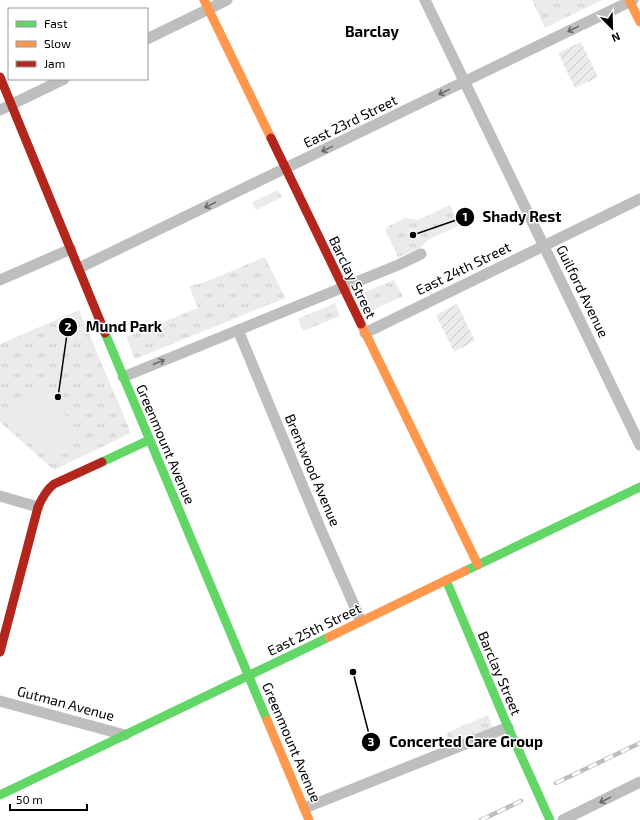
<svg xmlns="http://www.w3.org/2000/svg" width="640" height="820" font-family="'Exo 2',sans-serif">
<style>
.park{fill:url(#park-tufts)}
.garden{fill:url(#garden-furrows)}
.pitch{fill:#ebebeb}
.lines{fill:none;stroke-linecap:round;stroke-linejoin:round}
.street{stroke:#bebebe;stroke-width:11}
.fast{stroke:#63d668;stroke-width:9}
.slow{stroke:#ff974d;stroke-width:9}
.jam{stroke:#b3261e;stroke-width:9}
.rail-casing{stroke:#bebebe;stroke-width:4.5}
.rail{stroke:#fff;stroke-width:3;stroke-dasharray:9;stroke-linecap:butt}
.oneway{stroke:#686868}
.labels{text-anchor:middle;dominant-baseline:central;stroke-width:3;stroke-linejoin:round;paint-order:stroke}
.street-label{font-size:14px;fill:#000;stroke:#fff}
.neighbourhood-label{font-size:15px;font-weight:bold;fill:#000;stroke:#fff}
.leader{fill:none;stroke:#000;stroke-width:1.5}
.callout-dot{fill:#000;stroke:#fff;stroke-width:1.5}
.mark-label{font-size:12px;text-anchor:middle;font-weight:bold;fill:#fff}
.callout-label{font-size:15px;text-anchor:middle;font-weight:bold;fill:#000;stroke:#fff;stroke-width:3;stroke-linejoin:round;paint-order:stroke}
</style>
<defs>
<pattern id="park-tufts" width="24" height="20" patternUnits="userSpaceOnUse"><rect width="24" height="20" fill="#ebebeb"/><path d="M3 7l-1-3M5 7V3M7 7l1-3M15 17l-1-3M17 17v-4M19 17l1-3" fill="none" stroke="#c8c8c8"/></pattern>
<pattern id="garden-furrows" width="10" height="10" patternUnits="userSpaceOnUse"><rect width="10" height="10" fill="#ebebeb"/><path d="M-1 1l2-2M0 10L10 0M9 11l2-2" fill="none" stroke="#c8c8c8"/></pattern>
</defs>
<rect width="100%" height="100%" fill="#fff"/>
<g class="park">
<path d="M 532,0 L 602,0 L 545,28 Z"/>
<path d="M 278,190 L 282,197 L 256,210 L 252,202 Z"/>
<path d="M 450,205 L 460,225 L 428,240 L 419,249 L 398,257 L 385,230 L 389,226 L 405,218 L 418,220 Z"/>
<path d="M 265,257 L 285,298 L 135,359 L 126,337 L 198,308 L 189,286 L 205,282 Z"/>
<path d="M 394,280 L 403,296 L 371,311 L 363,293 Z"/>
<path d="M 335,303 L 340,316 L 303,331 L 298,319 Z"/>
<path d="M 79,310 L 131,433 L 54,470 L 0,422 L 0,344 Z"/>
<path d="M 488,715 L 493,728 L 452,746 L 446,733 Z"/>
</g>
<g class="garden">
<path d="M 581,42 L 598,77 L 575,88 L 558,53 Z"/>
<path d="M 457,304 L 475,341 L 454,352 L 436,315 Z"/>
</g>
<path class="pitch" d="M 43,389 L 77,429 L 46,455 L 13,414 Z"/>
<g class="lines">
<g class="street">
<path d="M 425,0 L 640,445"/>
<path d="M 147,39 L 227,0"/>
<path d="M 0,110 L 64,79"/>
<path d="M 79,268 L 633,0"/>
<path d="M 0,280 L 71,249"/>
<path d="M 238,330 L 321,530 L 361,621"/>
<path d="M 365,333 L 640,199"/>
<path d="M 123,377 L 398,265 L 421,254"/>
<path d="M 0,496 L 38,507"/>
<path d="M 0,701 L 125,735"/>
<path d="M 305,808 L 508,727"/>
<path d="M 563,820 L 640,782"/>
</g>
<g class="fast">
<path d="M 105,333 L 267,720"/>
<path d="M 102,462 L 149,440"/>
<path d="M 465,571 L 640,487"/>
<path d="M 446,580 L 508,727 L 550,820"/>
<path d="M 0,795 L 329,637"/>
</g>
<g class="slow">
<path d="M 204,0 L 271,138"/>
<path d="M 629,0 L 640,22"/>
<path d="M 361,324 L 478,565"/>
<path d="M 329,637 L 465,571"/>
<path d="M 267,720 L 309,820"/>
</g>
<g class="jam">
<path d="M 0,77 L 105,333"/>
<path d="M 271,138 L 361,324"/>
<path d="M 0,652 L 38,507 C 42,498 46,490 54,484 L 102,462"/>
</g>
<defs>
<g id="rail">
<path d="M 556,783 L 640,743"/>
<path d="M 481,820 L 521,801"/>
</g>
</defs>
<use href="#rail" class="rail-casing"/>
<use href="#rail" class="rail"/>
</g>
<defs><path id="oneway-shaft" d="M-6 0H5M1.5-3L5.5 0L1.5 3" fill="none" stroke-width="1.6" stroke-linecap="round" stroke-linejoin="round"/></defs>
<g class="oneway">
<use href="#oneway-shaft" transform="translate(573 29) rotate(154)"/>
<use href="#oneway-shaft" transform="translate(444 92) rotate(154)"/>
<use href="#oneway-shaft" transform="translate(327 149) rotate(154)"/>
<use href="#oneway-shaft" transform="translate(210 205) rotate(154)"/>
<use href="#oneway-shaft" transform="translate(159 362) rotate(-22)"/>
<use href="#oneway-shaft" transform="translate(605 800) rotate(154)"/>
</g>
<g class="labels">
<g class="street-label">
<text transform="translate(350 121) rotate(-26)">East 23rd Street</text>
<text transform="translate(463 268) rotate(-26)">East 24th Street</text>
<text transform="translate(353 277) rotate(64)">Barclay Street</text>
<text transform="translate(583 291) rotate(64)">Guilford Avenue</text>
<text transform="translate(166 444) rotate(67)">Greenmount Avenue</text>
<text transform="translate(313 470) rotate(67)">Brentwood Avenue</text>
<text transform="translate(314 629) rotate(-26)">East 25th Street</text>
<text transform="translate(500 673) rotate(67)">Barclay Street</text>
<text transform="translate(66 703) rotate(15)">Gutman Avenue</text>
<text transform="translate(292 742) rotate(67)">Greenmount Avenue</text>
</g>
<g class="neighbourhood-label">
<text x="372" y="31">Barclay</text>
</g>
</g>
<path class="leader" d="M413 235L465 217M58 397L68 327M353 672L371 742"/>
<g class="callout-dot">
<circle cx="413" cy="235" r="4"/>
<circle cx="58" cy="397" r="4"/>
<circle cx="353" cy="672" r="4"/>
<circle cx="465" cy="217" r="10"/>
<circle cx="68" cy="327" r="10"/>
<circle cx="371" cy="742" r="10"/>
</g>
<g class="mark-label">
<text x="465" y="221">1</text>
<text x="68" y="331">2</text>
<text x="371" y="746">3</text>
</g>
<g class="callout-label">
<text x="522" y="222">Shady Rest</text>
<text x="124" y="332">Mund Park</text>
<text x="466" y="747">Concerted Care Group</text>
</g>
<rect x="8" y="8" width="140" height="72" fill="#ffffff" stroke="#999999"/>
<rect x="16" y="21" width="20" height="6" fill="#63d668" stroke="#999999"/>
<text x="44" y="28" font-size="12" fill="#000000">Fast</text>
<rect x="16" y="41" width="20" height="6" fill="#ff974d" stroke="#999999"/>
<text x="44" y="48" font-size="12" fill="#000000">Slow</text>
<rect x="16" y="61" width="20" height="6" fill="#b3261e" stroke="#999999"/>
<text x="44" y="68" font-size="12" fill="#000000">Jam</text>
<g transform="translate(612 28) rotate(157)" stroke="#ffffff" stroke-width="3" paint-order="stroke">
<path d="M0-3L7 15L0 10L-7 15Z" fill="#000000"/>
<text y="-6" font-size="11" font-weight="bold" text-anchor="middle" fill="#000000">N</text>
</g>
<path d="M10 804v6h77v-6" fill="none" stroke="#000000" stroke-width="2"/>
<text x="16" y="804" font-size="12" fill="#000000" stroke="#ffffff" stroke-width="3" paint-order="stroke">50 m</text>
</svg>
